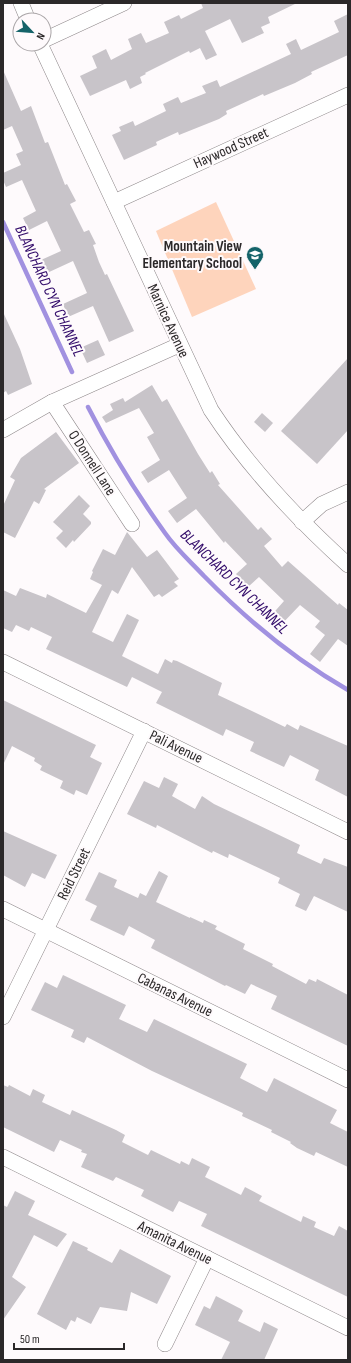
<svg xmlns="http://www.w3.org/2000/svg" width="351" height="1363" font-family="'Sofia Sans Condensed',sans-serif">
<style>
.green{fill:#fed4bc}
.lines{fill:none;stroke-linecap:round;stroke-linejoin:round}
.stream{stroke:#a191e0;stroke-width:4.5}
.building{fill:#c8c4c9}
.street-casing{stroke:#8d8789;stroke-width:16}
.street{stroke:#fff;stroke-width:15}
.labels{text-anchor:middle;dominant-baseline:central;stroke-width:4;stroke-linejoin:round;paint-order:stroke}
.street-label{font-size:15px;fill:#2b2829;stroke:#fefafc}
.poi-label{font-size:15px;font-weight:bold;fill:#2b2829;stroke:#fefafc;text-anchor:end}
.water-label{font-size:16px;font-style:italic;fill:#310a69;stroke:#fefafc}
</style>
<rect width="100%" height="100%" fill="#fefafc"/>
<path class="green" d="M 216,202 L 256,289 L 192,317 L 156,231 Z"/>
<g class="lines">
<g class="stream">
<path d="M 3,222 L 72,372"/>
<path d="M 88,407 C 110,450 137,494 165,533 C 176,549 191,562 204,576 C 247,620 294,659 348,690"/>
</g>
</g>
<g class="building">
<path d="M 201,3 L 297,3 L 268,17 L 270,23 L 261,27 L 264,33 L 242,43 L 230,19 L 205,31 L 217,55 L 206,60 L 200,48 L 190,53 L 189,51 L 145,73 L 146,74 L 140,77 L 142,83 L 130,89 L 126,80 L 90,96 L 80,76 L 97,68 L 92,56 L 106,49 L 111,60 L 132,49 L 128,39 L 141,33 L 146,43 L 169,33 L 164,22 L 179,15 L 181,19 L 203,8 Z"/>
<path d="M 348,14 L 348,55 L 311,72 L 312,74 L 295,83 L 264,96 L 263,94 L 226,111 L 227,114 L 219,119 L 179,135 L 178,132 L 156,142 L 157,145 L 124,160 L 112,135 L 121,131 L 119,127 L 133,121 L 135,126 L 166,111 L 163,104 L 178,97 L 181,103 L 206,93 L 202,86 L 217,80 L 220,87 L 291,54 L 286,44 L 296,39 L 301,50 L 339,32 L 334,21 Z"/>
<path d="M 3,70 L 21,111 L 31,106 L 45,143 L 48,142 L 65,185 L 67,184 L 76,201 L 70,204 L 84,232 L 89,230 L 96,244 L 93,245 L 99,262 L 105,275 L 107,274 L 134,331 L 109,342 L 93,306 L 68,317 L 63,304 L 87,293 L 73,261 L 47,273 L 41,260 L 61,251 L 47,221 L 29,230 L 23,218 L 36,211 L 22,180 L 6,187 L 3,180 L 3,173 L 21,165 L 16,154 L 23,151 L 12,126 L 3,130 Z"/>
<path d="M 3,312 L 20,349 L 32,384 L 8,395 L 6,391 L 3,393 Z"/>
<path d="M 98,340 L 105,355 L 87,363 L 80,348 Z"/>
<path d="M 348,358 L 348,430 L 317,464 L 281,431 Z"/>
<path d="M 152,385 L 162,402 L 167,399 L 198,454 L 210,473 L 212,471 L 220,484 L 218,485 L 258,530 L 261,527 L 272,539 L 264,546 L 282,567 L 288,561 L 338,605 L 339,603 L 348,610 L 348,646 L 338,639 L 320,662 L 310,654 L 325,635 L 315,627 L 320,621 L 300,605 L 279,627 L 269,618 L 284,601 L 259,577 L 248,587 L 236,574 L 247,564 L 225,541 L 224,543 L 196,509 L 177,523 L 168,511 L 187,498 L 169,470 L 148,483 L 141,472 L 160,460 L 147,437 L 154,433 L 139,408 L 106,423 L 102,417 L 113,410 L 110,404 L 123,398 L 125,402 Z"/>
<path d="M 262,413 L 273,423 L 265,432 L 254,422 Z"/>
<path d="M 56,432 L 79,463 L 44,489 L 46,490 L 39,504 L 34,501 L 15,538 L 3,532 L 3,506 L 15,480 L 10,477 L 21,458 Z"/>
<path d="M 79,495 L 90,506 L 83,514 L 91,522 L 91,524 L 74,542 L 73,540 L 66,548 L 56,538 L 63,531 L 53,522 Z"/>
<path d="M 127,532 L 147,557 L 157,550 L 179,579 L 174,582 L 178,586 L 162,597 L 159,594 L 154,597 L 132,567 L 118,594 L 112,590 L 92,632 L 113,642 L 127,614 L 139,620 L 122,656 L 158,674 L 165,659 L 172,663 L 173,660 L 177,661 L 222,683 L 218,695 L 254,712 L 285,727 L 287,724 L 298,730 L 300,725 L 348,746 L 348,797 L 315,780 L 319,770 L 290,755 L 284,767 L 250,751 L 254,742 L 226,729 L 223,736 L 156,703 L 162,692 L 132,677 L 127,687 L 46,649 L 52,637 L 31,627 L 29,631 L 16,625 L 12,632 L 3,628 L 3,590 L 16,596 L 20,588 L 46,598 L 47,594 L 86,613 L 102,585 L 90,579 L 93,572 L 92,571 L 103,549 L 115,555 Z"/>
<path d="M 3,700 L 96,745 L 90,757 L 102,763 L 87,795 L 76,790 L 74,795 L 60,788 L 63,781 L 40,770 L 42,766 L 34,761 L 35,758 L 12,746 L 3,765 Z"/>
<path d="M 164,777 L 178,784 L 172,796 L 195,809 L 202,796 L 214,804 L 300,845 L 297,853 L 321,864 L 324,858 L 348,867 L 348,912 L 314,896 L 306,911 L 295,906 L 300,894 L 278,883 L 280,878 L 229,854 L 228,858 L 213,851 L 212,853 L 157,825 L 156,828 L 127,814 L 144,781 L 159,788 Z"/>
<path d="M 3,831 L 57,855 L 45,879 L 32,873 L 25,887 L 3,875 Z"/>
<path d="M 159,871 L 168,876 L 156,902 L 190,918 L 190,917 L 203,923 L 204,920 L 217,926 L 215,929 L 245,944 L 243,949 L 273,964 L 272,966 L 306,984 L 309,979 L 316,982 L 317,979 L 348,995 L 348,1046 L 271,1009 L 277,996 L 251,984 L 245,994 L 226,985 L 225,986 L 151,948 L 155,940 L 129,926 L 124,936 L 90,920 L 97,906 L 85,900 L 99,872 L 117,880 L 114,887 L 138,898 L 140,893 L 146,896 Z"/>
<path d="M 63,975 L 126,1005 L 119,1019 L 147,1032 L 154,1019 L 247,1064 L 240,1078 L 267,1092 L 274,1078 L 337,1110 L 330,1123 L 348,1132 L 348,1167 L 316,1152 L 314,1156 L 297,1148 L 290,1143 L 291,1142 L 271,1132 L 272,1130 L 242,1116 L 243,1113 L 152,1071 L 87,1037 L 84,1043 L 71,1037 L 74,1030 L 31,1010 L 45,982 L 57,988 Z"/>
<path d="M 3,1085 L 8,1087 L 9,1085 L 30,1096 L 33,1089 L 45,1095 L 42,1102 L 70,1115 L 72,1110 L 116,1130 L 125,1135 L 122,1142 L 148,1155 L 151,1150 L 180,1164 L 181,1161 L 189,1165 L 192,1158 L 210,1167 L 205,1177 L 241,1195 L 245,1187 L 262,1196 L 259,1201 L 301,1222 L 303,1216 L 316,1222 L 314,1227 L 334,1236 L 339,1226 L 348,1231 L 348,1297 L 201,1226 L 207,1214 L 179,1201 L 173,1212 L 141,1196 L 144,1190 L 116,1177 L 113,1181 L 81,1167 L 87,1154 L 81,1152 L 82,1150 L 60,1140 L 54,1152 L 3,1127 Z"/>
<path d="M 15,1191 L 35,1201 L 28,1215 L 67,1234 L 57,1247 L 34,1235 L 12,1277 L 26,1287 L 3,1320 L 3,1205 L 7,1207 Z"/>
<path d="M 73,1241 L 88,1248 L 87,1250 L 112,1263 L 120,1249 L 171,1276 L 157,1304 L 131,1292 L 127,1311 L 100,1307 L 91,1324 L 77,1317 L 75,1322 L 71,1320 L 66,1330 L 37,1314 Z"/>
<path d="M 216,1296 L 241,1309 L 243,1311 L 238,1321 L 260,1332 L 264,1322 L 278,1329 L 264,1360 L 221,1360 L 230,1342 L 195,1325 L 204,1306 L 210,1309 Z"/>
</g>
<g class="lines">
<defs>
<g id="street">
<path d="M 21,3 L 28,20"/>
<path d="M 44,40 L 124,3"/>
<path d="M 40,44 L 211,410 C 249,468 296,518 348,565"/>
<path d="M 114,202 L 348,95"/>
<path d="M 52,402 L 132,524"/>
<path d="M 3,430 L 52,402 L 179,345"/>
<path d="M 302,522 L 322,504 L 348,492"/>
<path d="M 3,662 L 348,832"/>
<path d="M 3,909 L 348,1080"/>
<path d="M 3,1017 L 144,731"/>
<path d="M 3,1157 L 348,1328"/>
<path d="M 165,1344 L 207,1258"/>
</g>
</defs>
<use href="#street" class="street-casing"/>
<use href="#street" class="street"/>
</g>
<defs>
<symbol id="school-pin" viewBox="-11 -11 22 30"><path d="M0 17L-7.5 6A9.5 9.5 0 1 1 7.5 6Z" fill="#146369" stroke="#fefafc"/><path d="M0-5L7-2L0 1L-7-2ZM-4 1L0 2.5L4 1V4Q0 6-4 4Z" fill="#fff"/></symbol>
</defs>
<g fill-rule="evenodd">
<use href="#school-pin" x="245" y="245" width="20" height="27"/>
</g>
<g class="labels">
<g class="street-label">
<text transform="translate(231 148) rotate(-24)">Haywood Street</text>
<text transform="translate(168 321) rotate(65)">Marnice Avenue</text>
<text transform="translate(92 463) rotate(57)">O Donnell Lane</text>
<text transform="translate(176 747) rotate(26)">Pali Avenue</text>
<text transform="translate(74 874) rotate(-64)">Reid Street</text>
<text transform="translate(175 995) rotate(26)">Cabanas Avenue</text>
<text transform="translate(175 1243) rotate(26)">Amanita Avenue</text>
</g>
<g class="poi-label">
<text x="242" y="246">Mountain View<tspan x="242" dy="17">Elementary School</tspan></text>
</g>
<g class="water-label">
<text transform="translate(49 291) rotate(65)">BLANCHARD CYN CHANNEL</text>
<text transform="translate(234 582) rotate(44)">BLANCHARD CYN CHANNEL</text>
</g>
</g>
<rect width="351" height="1363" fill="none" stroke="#2b2829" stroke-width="8"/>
<g transform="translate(32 32) rotate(116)"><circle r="19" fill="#fefafc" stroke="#aaa6a8"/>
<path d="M0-3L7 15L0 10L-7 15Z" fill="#146369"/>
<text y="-6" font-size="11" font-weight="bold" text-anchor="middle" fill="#2b2829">N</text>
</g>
<path d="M14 1343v6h110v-6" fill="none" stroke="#2b2829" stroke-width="2"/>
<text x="20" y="1343" font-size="12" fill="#2b2829" stroke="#fefafc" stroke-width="3" paint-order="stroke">50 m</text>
</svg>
